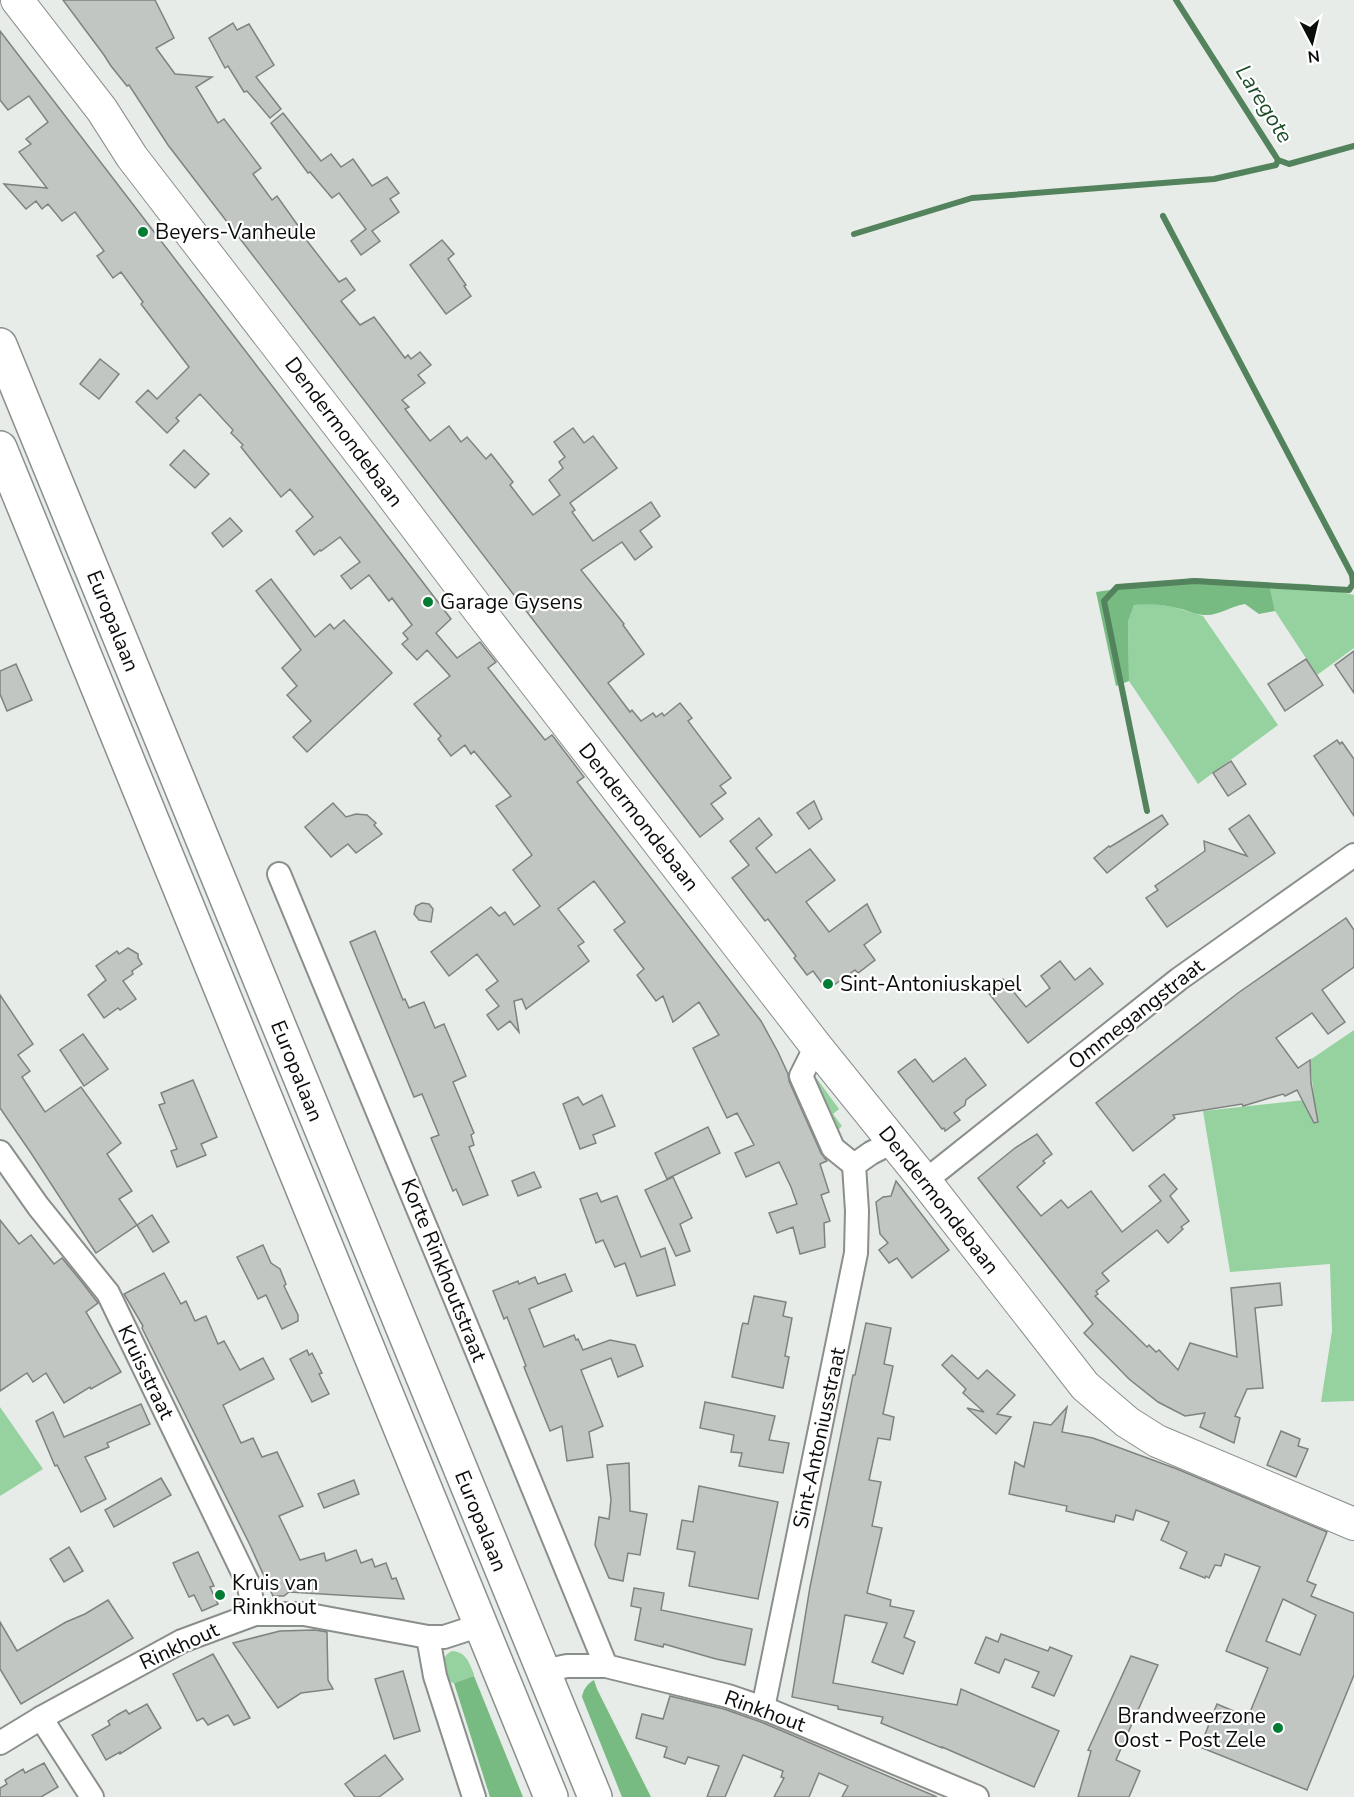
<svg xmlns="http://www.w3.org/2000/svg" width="1354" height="1797" font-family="'Nunito Sans',sans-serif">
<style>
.green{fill:#95d29f}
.forest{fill:#77bb83}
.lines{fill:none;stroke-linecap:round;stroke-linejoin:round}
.stream{stroke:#53835c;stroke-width:6}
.building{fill:#c1c6c2;stroke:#7f837f;stroke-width:1.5;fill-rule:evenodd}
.street-casing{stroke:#8b8f8b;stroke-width:26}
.secondary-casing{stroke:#8b8f8b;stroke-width:34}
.highway-casing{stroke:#8b8f8b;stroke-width:36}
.street{stroke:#fff;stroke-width:22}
.secondary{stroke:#fff;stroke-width:32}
.highway{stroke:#fff;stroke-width:33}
.poi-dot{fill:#017c33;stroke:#fff;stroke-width:2}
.labels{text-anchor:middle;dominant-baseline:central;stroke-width:4.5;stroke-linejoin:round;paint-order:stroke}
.poi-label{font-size:21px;fill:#0b0d0b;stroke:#fff;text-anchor:start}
.street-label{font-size:21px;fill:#0b0d0b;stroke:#fff}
.water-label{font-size:22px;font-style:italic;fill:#1c4d28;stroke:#fff}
</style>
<rect width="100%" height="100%" fill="#e7ece8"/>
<g class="green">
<path d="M 1269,583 L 1308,584 L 1354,595 L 1354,648 L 1317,675 L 1275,611 Z"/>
<path d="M 1149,603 L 1173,607 L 1203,616 L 1278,725 L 1198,784 L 1129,681 L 1128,622 L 1134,605 Z"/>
<path d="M 1354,1030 L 1354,1401 L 1321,1402 L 1332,1331 L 1330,1264 L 1230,1272 L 1203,1111 L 1314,1099 L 1310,1060 Z"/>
<path d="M 809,1068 L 839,1109 L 833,1114 L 842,1126 L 837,1131 Z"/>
<path d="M 0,1407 L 43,1469 L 0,1496 Z"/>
<path d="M 452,1651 C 466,1652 469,1662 474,1674 L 474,1676 L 454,1683 L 447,1681 C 444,1669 439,1657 452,1651 Z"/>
</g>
<g class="forest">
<path d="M 1193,578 L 1269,583 L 1275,611 L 1259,614 L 1245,604 C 1231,606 1219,616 1204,615 C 1197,615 1188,611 1181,609 C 1165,605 1151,603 1134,605 L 1128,622 L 1129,681 L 1116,686 L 1096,592 Z"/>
<path d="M 474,1676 L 523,1797 L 490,1797 L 454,1683 Z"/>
<path d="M 594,1680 L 597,1689 L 651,1797 L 622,1797 L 582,1697 C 583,1690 587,1684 594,1680 Z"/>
</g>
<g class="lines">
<g class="stream">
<path d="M 1176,0 L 1278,160 L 1289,164 L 1354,146"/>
<path d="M 854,234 L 972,198 L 1214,179 L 1276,165 L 1278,160"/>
<path d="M 1147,811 L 1104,601 L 1117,587 L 1195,581 L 1349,590 L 1353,584 L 1352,575 L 1163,216"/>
</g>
</g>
<g class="building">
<path d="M 63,0 L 155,0 L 174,38 L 156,48 L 175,74 L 212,77 L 196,87 L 218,123 L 224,119 L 261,168 L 253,174 L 272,200 L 277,196 L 299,227 L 297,228 L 339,282 L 346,278 L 355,290 L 341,301 L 360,325 L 374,317 L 405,358 L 408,355 L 411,359 L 420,352 L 431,365 L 418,375 L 425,383 L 402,400 L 409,407 L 405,409 L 430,441 L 449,426 L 461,442 L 467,437 L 486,459 L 491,454 L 513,482 L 510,485 L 533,515 L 560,495 L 549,480 L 563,468 L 559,462 L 565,457 L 554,442 L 573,428 L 584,443 L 593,436 L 617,468 L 570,503 L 575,510 L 572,512 L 593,541 L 651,502 L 660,516 L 640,531 L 652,547 L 635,560 L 622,542 L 581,570 L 624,624 L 623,625 L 644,654 L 608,683 L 630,712 L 632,710 L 641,721 L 653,713 L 656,717 L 662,713 L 664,716 L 680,703 L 692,718 L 688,721 L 731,778 L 720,786 L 726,793 L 711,804 L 723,819 L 700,837 L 168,145 L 129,85 L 127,86 L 111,66 L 104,55 Z"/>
<path d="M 233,23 L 237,30 L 249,24 L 274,65 L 256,77 L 281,109 L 270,118 L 247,91 L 244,92 L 228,66 L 225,68 L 209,38 Z"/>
<path d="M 0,31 L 451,619 L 436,633 L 457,658 L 480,642 L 496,662 L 488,668 L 545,740 L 552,735 L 584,777 L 577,782 L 761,1021 L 778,1052 L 788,1074 L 789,1081 L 821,1153 L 827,1161 L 820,1164 L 829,1192 L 821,1195 L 830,1221 L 824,1223 L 825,1247 L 800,1254 L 793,1227 L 777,1233 L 769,1213 L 797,1204 L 791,1187 L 779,1162 L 746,1177 L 735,1153 L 754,1145 L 737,1113 L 727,1118 L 693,1048 L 719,1035 L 699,1002 L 673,1022 L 663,996 L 656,1001 L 637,975 L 644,969 L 614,930 L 625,922 L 594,881 L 558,909 L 584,942 L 578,946 L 589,961 L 526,1009 L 522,999 L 514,1001 L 519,1032 L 510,1021 L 498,1030 L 487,1015 L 499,1006 L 486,990 L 498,981 L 477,954 L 449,976 L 431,952 L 491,907 L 499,916 L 505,912 L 514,925 L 540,906 L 513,870 L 532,855 L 496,806 L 511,796 L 474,751 L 471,754 L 465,745 L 451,756 L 438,739 L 441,736 L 414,704 L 450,676 L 427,650 L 417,660 L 402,644 L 408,639 L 403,633 L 412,625 L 392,598 L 389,601 L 369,575 L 351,589 L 341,576 L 360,562 L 340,537 L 321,551 L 320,550 L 314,555 L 296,531 L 313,517 L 290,489 L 281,497 L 241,447 L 243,445 L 231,433 L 233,430 L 200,394 L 176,418 L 179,421 L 167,433 L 136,402 L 148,390 L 157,399 L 189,367 L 141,304 L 143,302 L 121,272 L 113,278 L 97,256 L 104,251 L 75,212 L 62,221 L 48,204 L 42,209 L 36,201 L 26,209 L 4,184 L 47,188 L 19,152 L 31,144 L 26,139 L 48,122 L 29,96 L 8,110 L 0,100 Z"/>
<path d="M 283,113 L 321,161 L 331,154 L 341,167 L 353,159 L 372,186 L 387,177 L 399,193 L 390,199 L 399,212 L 372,231 L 380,241 L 361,255 L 351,241 L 366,229 L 339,193 L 332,198 L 310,172 L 308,173 L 271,123 Z"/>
<path d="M 442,240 L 454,254 L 448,259 L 466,285 L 464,286 L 471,296 L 446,314 L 410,265 Z"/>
<path d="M 100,359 L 119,374 L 99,399 L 80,384 Z"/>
<path d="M 184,450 L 209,474 L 195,488 L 170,465 Z"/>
<path d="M 230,518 L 242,531 L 223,547 L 212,533 Z"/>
<path d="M 271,579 L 315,637 L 330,624 L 334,629 L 344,620 L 392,673 L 307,752 L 293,737 L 311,721 L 287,695 L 297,686 L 282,668 L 301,650 L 256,591 Z"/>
<path d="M 1354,651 L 1354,693 L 1335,665 Z"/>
<path d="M 1306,659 L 1323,685 L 1285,711 L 1268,684 Z"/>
<path d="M 16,664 L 32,700 L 7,711 L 0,694 L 0,671 Z"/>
<path d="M 1337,740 L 1340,744 L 1342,742 L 1354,759 L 1354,816 L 1314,756 Z"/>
<path d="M 1231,761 L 1246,784 L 1228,796 L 1213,773 Z"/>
<path d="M 814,801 L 822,819 L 809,829 L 797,813 Z"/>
<path d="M 333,803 L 346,817 L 356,814 L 367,815 L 376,823 L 374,825 L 382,834 L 356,853 L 348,844 L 331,857 L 305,827 Z"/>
<path d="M 1162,815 L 1168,824 L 1107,873 L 1094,858 L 1109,846 L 1110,847 Z"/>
<path d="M 1249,815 L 1275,853 L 1167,927 L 1146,898 L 1158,890 L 1155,886 L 1205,851 L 1204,841 L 1247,856 L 1229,829 Z"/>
<path d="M 759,818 L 772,835 L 756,848 L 776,873 L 810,849 L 835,880 L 806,902 L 829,932 L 867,904 L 881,932 L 864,945 L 875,960 L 858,973 L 855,970 L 827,990 L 813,971 L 807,975 L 794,958 L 796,956 L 768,919 L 765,921 L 732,878 L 749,865 L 730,841 Z"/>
<path d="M 422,903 L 429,904 L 433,909 L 431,922 L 419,920 L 414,914 L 416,906 Z"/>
<path d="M 1346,918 L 1354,930 L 1354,967 L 1322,990 L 1345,1022 L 1328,1034 L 1312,1013 L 1276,1038 L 1298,1068 L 1310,1060 L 1311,1083 L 1318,1122 L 1314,1123 L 1297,1090 L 1285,1096 L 1283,1094 L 1243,1106 L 1242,1104 L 1173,1115 L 1175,1118 L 1133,1151 L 1096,1103 L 1238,993 Z"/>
<path d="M 375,931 L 403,1000 L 405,999 L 409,1008 L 424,1002 L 435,1028 L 444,1024 L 466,1076 L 453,1082 L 474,1133 L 471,1135 L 474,1145 L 469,1147 L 488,1195 L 463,1205 L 456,1189 L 453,1191 L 431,1138 L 439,1135 L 422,1094 L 414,1097 L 350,942 Z"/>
<path d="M 128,948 L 138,954 L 138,958 L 142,964 L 132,971 L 133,974 L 123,981 L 136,999 L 120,1010 L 118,1008 L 104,1018 L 88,995 L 106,980 L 96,966 L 117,951 L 119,954 Z"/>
<path d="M 1060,961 L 1075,980 L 1090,968 L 1103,984 L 1028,1043 L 987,991 L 1003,979 L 1026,1007 L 1050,988 L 1041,976 Z"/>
<path d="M 0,995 L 33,1044 L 18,1055 L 30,1071 L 22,1077 L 45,1112 L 81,1087 L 121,1143 L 107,1154 L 132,1191 L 119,1199 L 137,1225 L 96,1253 L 31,1153 L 0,1108 Z"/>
<path d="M 83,1034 L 108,1069 L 84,1086 L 60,1050 Z"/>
<path d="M 965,1058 L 986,1085 L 966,1100 L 965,1105 L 954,1113 L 960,1120 L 945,1131 L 944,1128 L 942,1129 L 898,1072 L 915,1059 L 933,1082 Z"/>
<path d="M 193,1080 L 217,1137 L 201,1144 L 206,1155 L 177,1167 L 171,1151 L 177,1149 L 159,1105 L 165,1103 L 161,1093 Z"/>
<path d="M 602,1095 L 615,1126 L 593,1135 L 596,1143 L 580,1149 L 563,1104 L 578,1097 L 583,1105 Z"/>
<path d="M 708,1127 L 720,1153 L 667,1179 L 655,1153 Z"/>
<path d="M 1037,1134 L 1052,1154 L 1043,1161 L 1045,1163 L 1017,1187 L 1041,1216 L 1061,1200 L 1068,1208 L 1091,1191 L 1122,1232 L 1161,1201 L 1149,1186 L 1164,1174 L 1177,1189 L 1170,1196 L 1189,1221 L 1181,1227 L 1183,1229 L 1168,1243 L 1157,1230 L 1102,1273 L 1109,1281 L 1096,1291 L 1098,1294 L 1095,1296 L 1147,1347 L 1149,1345 L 1156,1352 L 1159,1350 L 1178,1370 L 1190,1343 L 1237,1357 L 1231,1288 L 1280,1283 L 1282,1305 L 1255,1308 L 1263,1388 L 1247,1389 L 1235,1416 L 1240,1418 L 1234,1443 L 1200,1427 L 1205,1413 L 1185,1416 L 1158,1402 L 1129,1379 L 1084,1333 L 1093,1324 L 978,1178 L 1015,1148 Z"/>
<path d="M 534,1172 L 541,1187 L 518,1196 L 512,1181 Z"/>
<path d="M 673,1177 L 692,1218 L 680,1224 L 690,1251 L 676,1256 L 645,1190 Z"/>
<path d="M 896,1181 L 949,1250 L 912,1278 L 897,1258 L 889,1263 L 879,1250 L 888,1243 L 880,1234 L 876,1202 L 883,1197 L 891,1196 Z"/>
<path d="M 597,1193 L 601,1202 L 617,1196 L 641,1257 L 665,1248 L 675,1285 L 637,1296 L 625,1263 L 615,1267 L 603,1240 L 596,1243 L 580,1199 Z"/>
<path d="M 152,1215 L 169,1242 L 153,1252 L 137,1225 Z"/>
<path d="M 0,1220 L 19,1244 L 31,1235 L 54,1264 L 62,1258 L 81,1281 L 98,1303 L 86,1312 L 121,1372 L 91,1389 L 90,1387 L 64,1403 L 46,1373 L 33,1382 L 27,1373 L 0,1391 Z"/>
<path d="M 263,1245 L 271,1263 L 280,1269 L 286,1284 L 284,1286 L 298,1315 L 298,1321 L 282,1329 L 266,1295 L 258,1299 L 237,1257 Z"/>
<path d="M 164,1273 L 181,1304 L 186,1301 L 195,1321 L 206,1316 L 218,1344 L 224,1341 L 240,1370 L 263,1358 L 274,1379 L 223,1405 L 241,1443 L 253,1438 L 262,1457 L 277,1452 L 303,1506 L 279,1516 L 300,1560 L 324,1553 L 326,1561 L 356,1550 L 361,1563 L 372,1559 L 375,1567 L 386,1563 L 392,1579 L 396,1578 L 404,1599 L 289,1592 L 284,1596 L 273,1596 L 250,1545 L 142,1328 L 143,1326 L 124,1294 Z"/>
<path d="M 565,1274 L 572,1291 L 529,1309 L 544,1347 L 574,1335 L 576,1340 L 578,1339 L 583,1350 L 610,1340 L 635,1345 L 643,1366 L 618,1377 L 611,1358 L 581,1370 L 603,1426 L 589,1432 L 593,1457 L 567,1461 L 562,1426 L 550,1431 L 524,1367 L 526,1366 L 507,1317 L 504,1319 L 493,1291 L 518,1281 L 519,1284 L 535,1277 L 538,1284 Z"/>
<path d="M 754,1296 L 786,1302 L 783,1316 L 792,1318 L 785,1356 L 789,1357 L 783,1388 L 732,1377 L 742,1326 L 743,1323 L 748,1324 Z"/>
<path d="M 866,1323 L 891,1328 L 884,1364 L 893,1366 L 883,1414 L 894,1417 L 890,1440 L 878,1438 L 869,1480 L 881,1482 L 872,1526 L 882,1528 L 867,1593 L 891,1600 L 890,1606 L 914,1611 L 904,1637 L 915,1642 L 903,1674 L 872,1662 L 887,1623 L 845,1615 L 833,1683 L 957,1705 L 961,1689 L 1059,1731 L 1034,1787 L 942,1747 L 942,1748 L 881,1723 L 883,1717 L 838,1709 L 838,1706 L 792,1697 L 810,1587 L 853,1375 L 855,1375 Z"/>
<path d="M 307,1350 L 309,1355 L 312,1353 L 322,1373 L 319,1374 L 329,1394 L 312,1402 L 290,1359 Z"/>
<path d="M 952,1355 L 978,1379 L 987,1370 L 1015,1395 L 997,1414 L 1011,1417 L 996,1434 L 967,1408 L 984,1412 L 963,1393 L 966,1389 L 942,1365 Z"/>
<path d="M 705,1402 L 775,1416 L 769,1440 L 789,1443 L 783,1473 L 739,1466 L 742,1453 L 731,1452 L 734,1435 L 700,1428 Z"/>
<path d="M 141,1404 L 150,1424 L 107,1443 L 109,1447 L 85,1457 L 106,1499 L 81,1512 L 57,1465 L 55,1466 L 36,1421 L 53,1412 L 64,1437 Z"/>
<path d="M 1067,1407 L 1062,1432 L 1093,1438 L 1177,1469 L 1327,1532 L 1307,1581 L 1316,1585 L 1311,1596 L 1354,1613 L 1354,1675 L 1307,1790 L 1200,1747 L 1217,1704 L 1248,1717 L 1268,1668 L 1226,1651 L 1260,1567 L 1225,1554 L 1221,1566 L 1215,1565 L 1209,1578 L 1206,1576 L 1205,1578 L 1180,1568 L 1187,1552 L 1161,1540 L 1169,1522 L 1136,1510 L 1133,1520 L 1116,1515 L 1114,1522 L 1066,1511 L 1067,1506 L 1009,1494 L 1015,1462 L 1024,1467 L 1034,1422 L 1051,1425 ZM 1283,1599 L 1316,1615 L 1300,1655 L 1266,1641 Z"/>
<path d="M 1281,1431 L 1300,1439 L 1298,1446 L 1308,1449 L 1296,1477 L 1267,1465 Z"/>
<path d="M 629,1463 L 630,1511 L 647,1514 L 640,1555 L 628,1553 L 623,1581 L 609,1578 L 595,1545 L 599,1517 L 609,1519 L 611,1500 L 607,1465 Z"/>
<path d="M 161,1478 L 171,1495 L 114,1527 L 105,1510 Z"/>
<path d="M 354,1480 L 359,1494 L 324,1508 L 318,1494 Z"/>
<path d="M 699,1486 L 778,1502 L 758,1599 L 689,1586 L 695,1552 L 677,1549 L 682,1520 L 693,1522 Z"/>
<path d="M 69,1547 L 83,1571 L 64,1582 L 50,1559 Z"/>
<path d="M 198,1552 L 214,1586 L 210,1587 L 218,1604 L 202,1611 L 194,1595 L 189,1597 L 173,1563 Z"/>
<path d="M 634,1588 L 664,1593 L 661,1610 L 752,1629 L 745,1665 L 716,1659 L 664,1644 L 663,1647 L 635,1640 L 641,1608 L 631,1606 Z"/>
<path d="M 108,1600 L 133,1638 L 21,1704 L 0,1669 L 0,1622 L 17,1651 L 66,1622 L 85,1614 Z"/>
<path d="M 315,1630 L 327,1632 L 328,1680 L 333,1689 L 301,1693 L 278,1708 L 233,1643 L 280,1631 Z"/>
<path d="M 1001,1634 L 1048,1651 L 1050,1647 L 1072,1656 L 1054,1696 L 1032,1687 L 1039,1672 L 1005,1659 L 999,1673 L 975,1663 L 986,1637 L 998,1642 Z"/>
<path d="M 213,1654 L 250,1718 L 234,1725 L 228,1715 L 208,1725 L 203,1718 L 197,1721 L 173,1674 Z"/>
<path d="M 1131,1656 L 1158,1665 L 1116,1760 L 1140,1771 L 1129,1797 L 1078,1797 L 1091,1751 L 1088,1750 Z"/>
<path d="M 403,1671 L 420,1731 L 394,1739 L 375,1679 Z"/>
<path d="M 670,1696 L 724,1709 L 761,1722 L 937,1797 L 842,1797 L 848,1786 L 819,1773 L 809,1797 L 774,1797 L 784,1778 L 781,1777 L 783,1771 L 743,1755 L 725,1797 L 707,1797 L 719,1766 L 688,1757 L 685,1764 L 664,1757 L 667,1747 L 636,1738 L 642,1714 L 663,1719 Z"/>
<path d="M 147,1704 L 161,1728 L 120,1754 L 120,1752 L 106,1760 L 92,1735 L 110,1725 L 108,1721 L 117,1715 L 126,1710 L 129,1714 Z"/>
<path d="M 385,1755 L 403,1779 L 379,1797 L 355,1797 L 345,1784 Z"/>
<path d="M 44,1763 L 58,1787 L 41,1797 L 0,1797 L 0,1788 L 7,1784 L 5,1780 L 23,1769 L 25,1773 Z"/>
</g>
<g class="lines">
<defs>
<g id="street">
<path d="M 279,874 L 455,1298 L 606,1666"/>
<path d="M 816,1046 L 801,1076 L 833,1148 L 854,1165"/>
<path d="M 0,1152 L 38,1206 L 108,1293 L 248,1583 L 255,1614"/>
<path d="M 925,1181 L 1179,979 L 1354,855"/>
<path d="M 428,1637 L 435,1676 L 474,1797"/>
<path d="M 543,1671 L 567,1666 L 606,1666 L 728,1696 L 766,1709 L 977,1797"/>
<path d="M 763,1708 L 856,1253 L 857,1211 L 854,1165 L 871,1153 L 893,1142"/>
<path d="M 41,1718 L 92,1797"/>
<path d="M 0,1743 L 41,1718 L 182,1641 L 255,1614 L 304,1614 L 428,1637 L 444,1637 L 481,1625"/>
</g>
<path id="secondary" d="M 17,0 L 102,110 L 132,157 L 376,474 L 478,609 L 816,1046 L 925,1181 L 1085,1386 L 1127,1422 L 1157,1441 L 1354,1524"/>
<g id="highway">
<path d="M 0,345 L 595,1797"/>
<path d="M 0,448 L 551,1797"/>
</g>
</defs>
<use href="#street" class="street-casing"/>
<use href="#secondary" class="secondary-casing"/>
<use href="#highway" class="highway-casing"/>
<use href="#street" class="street"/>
<use href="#secondary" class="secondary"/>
<use href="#highway" class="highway"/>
</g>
<g class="poi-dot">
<circle cx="143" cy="232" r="6"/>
<circle cx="428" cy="602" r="6"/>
<circle cx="828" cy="984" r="6"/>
<circle cx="220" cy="1595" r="6"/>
<circle cx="1278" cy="1728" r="6"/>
</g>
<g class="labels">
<g class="poi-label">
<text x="155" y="232">Beyers-Vanheule</text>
<text x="440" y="602">Garage Gysens</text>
<text x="840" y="984">Sint-Antoniuskapel</text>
<text x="232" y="1583">Kruis van<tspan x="232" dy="24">Rinkhout</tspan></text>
<text x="1266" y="1716" text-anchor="end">Brandweerzone<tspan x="1266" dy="24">Oost - Post Zele</tspan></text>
</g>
<g class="street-label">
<text transform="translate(344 432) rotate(53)">Dendermondebaan</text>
<text transform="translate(113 621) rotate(68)">Europalaan</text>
<text transform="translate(639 817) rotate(52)">Dendermondebaan</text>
<text transform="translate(1136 1014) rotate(-38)">Ommegangstraat</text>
<text transform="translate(297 1071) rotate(68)">Europalaan</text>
<text transform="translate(939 1200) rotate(52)">Dendermondebaan</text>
<text transform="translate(444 1270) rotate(68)">Korte Rinkhoutstraat</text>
<text transform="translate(146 1372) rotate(64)">Kruisstraat</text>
<text transform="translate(819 1438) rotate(-78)">Sint-Antoniusstraat</text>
<text transform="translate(481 1521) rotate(68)">Europalaan</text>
<text transform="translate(179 1646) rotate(-25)">Rinkhout</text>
<text transform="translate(765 1711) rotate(20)">Rinkhout</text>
</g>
<g class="water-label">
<text transform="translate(1264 104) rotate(58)">Laregote</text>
</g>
</g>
<g transform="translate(1312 42) rotate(173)" stroke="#ffffff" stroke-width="4.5" paint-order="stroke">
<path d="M0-4.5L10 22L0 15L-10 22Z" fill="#0b0d0b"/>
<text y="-9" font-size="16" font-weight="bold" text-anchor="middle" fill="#0b0d0b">N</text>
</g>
</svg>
